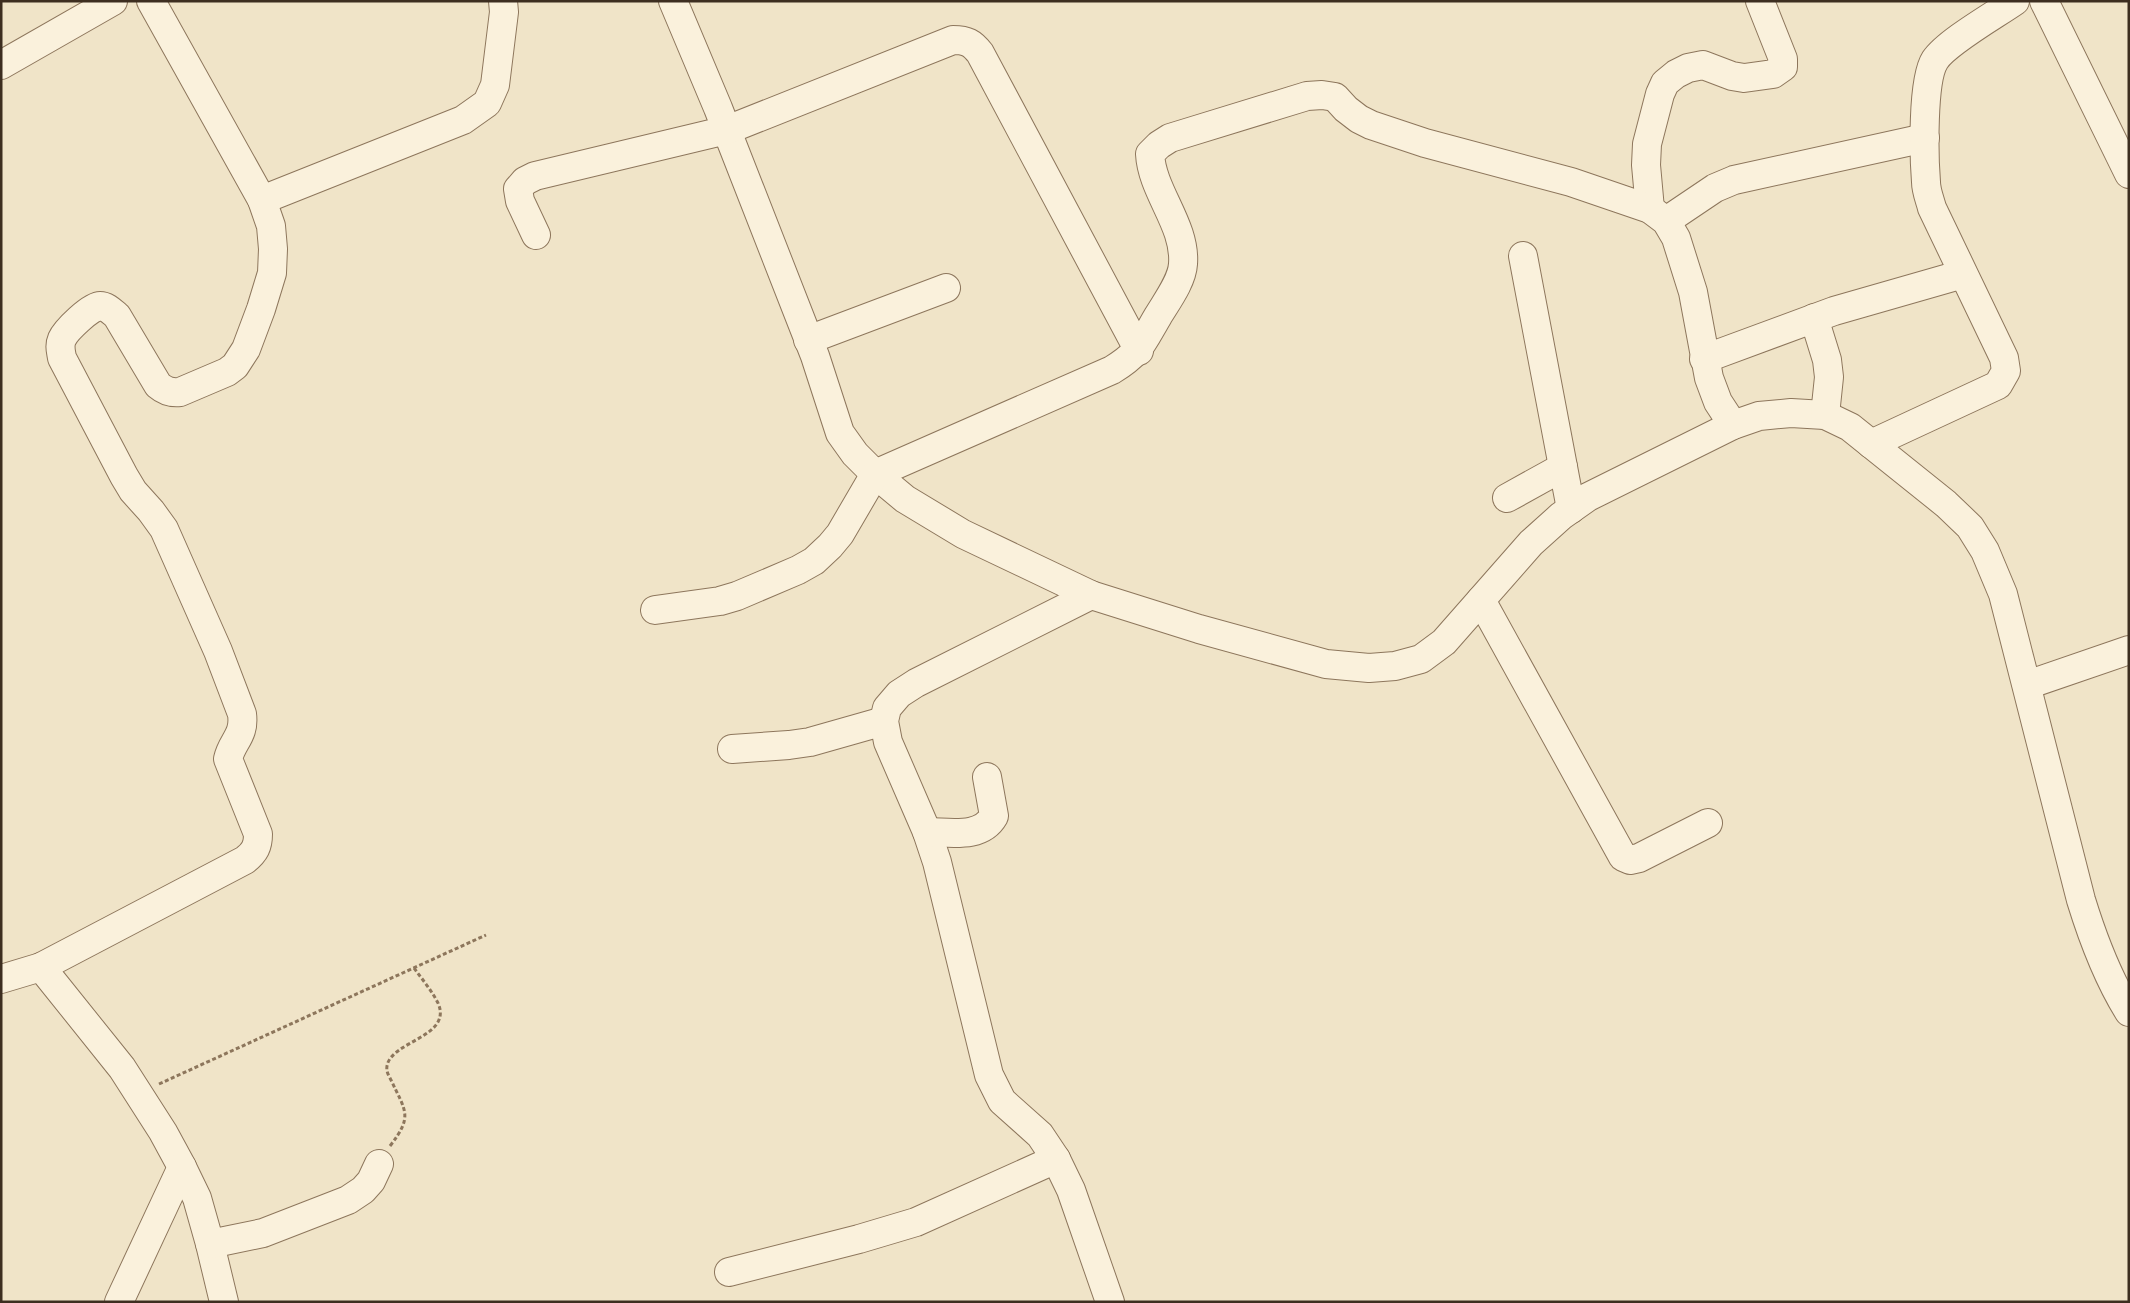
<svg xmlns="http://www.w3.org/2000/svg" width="2130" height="1303" font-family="Merriweather,serif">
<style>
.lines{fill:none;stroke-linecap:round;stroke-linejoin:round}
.minor-casing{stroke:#8d765c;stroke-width:30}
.path{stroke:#8d765c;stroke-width:3;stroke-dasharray:4 2.5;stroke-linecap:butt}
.minor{stroke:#faf1dc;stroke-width:28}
</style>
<rect width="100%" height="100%" fill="#f0e4c8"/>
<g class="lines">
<defs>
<g id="minor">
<path d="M 673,1 L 718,108 L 815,356 L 840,433 L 855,454 L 875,474 L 905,499 L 963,534 L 1091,595 L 1199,629 L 1326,664 L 1369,668 L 1395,666 L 1421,659 L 1444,642 L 1531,543 L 1561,516 L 1588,497 L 1733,425 L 1759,416 L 1791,413 L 1825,415 L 1850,427 L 1946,504 L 1970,527 L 1985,551 L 2003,594 L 2081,900 C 2093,939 2107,977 2129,1012"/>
<path d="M 2044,1 L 2129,174"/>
<path d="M 1,65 L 113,1"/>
<path d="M 262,200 L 463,120 L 487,103 L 495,85 L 504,12 L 503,1"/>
<path d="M 1650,209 L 1646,165 L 1647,144 L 1660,94 L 1665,83 L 1676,74 L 1688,68 L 1703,65 L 1732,76 L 1744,78 L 1773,74 L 1783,67 L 1783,59 L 1760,1"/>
<path d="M 1666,221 L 1715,188 L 1734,180 L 1925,138"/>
<path d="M 536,235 L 520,201 L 518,189 L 525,181 L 535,176 L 727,130 L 953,40 C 967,40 972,43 980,53 L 1139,351"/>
<path d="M 1523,256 L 1571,509"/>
<path d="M 1814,318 L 1827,360 L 1829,377 L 1825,415"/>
<path d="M 808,340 L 946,288"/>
<path d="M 1704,359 L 1834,311 L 1963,274"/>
<path d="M 1871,444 L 1998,385 L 2006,371 L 2004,358 L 1932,208 C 1930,200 1926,191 1926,182 C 1924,157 1922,80 1935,60 C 1947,42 1995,15 2015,1"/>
<path d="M 1507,498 L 1563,467"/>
<path d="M 1091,595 L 916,683 L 899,694 L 887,708 L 884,721 L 888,742 L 927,832 L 937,862 L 989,1075 L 1002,1101 L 1040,1135 L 1056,1159 L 1071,1190 L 1110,1302"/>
<path d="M 1481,600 L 1623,857 L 1630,860 L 1639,858 L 1708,823"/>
<path d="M 655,610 L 720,601 L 737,596 L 798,570 L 814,561 L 830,546 L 840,534 L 875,474 L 1112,370 C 1140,353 1142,343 1158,316 C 1167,301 1182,281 1183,264 C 1186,225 1152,192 1150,154 L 1159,145 L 1170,138 L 1307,96 L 1322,95 L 1335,97 L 1346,109 L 1359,119 L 1371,125 L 1425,143 L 1571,182 L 1650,209 L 1666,221 L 1676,238 L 1693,292 L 1709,378 L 1718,402 L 1733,425"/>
<path d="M 2027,685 L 2129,650"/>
<path d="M 732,749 L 789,745 L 810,742 L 884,721"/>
<path d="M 927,832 C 950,832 981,839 994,816 L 987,777"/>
<path d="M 41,967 L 122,1068 L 163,1132 L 182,1167 L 197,1198 L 210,1244 L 224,1302"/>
<path d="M 1,979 L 41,967 L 245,860 C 255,852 258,846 258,834 L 228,759 C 232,741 245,736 242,714 L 218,651 L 164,529 L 151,511 L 133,491 L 124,476 L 62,358 C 61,351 59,346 62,339 C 66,330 91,306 100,306 C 107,306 112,312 117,316 L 158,385 C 165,391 171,393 180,392 L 227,372 L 235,366 L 246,349 L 261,309 L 272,273 L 273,249 L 271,226 L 262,200 L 151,1"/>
<path d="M 210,1244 L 263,1233 L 348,1200 L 363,1190 L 371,1181 L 379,1164"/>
<path d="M 729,1272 L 859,1239 L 916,1222 L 1056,1159"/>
<path d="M 119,1302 L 182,1167"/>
</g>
</defs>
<use href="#minor" class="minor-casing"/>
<g class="path">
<path d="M 159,1084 L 486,935"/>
<path d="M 390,1146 C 413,1116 406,1112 391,1080 C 389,1076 386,1072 387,1066 C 391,1041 453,1037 438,1003 C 432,991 422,979 414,968"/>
</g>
<use href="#minor" class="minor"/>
</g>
<rect width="2130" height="1303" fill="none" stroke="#3d2e20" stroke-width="5"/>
</svg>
